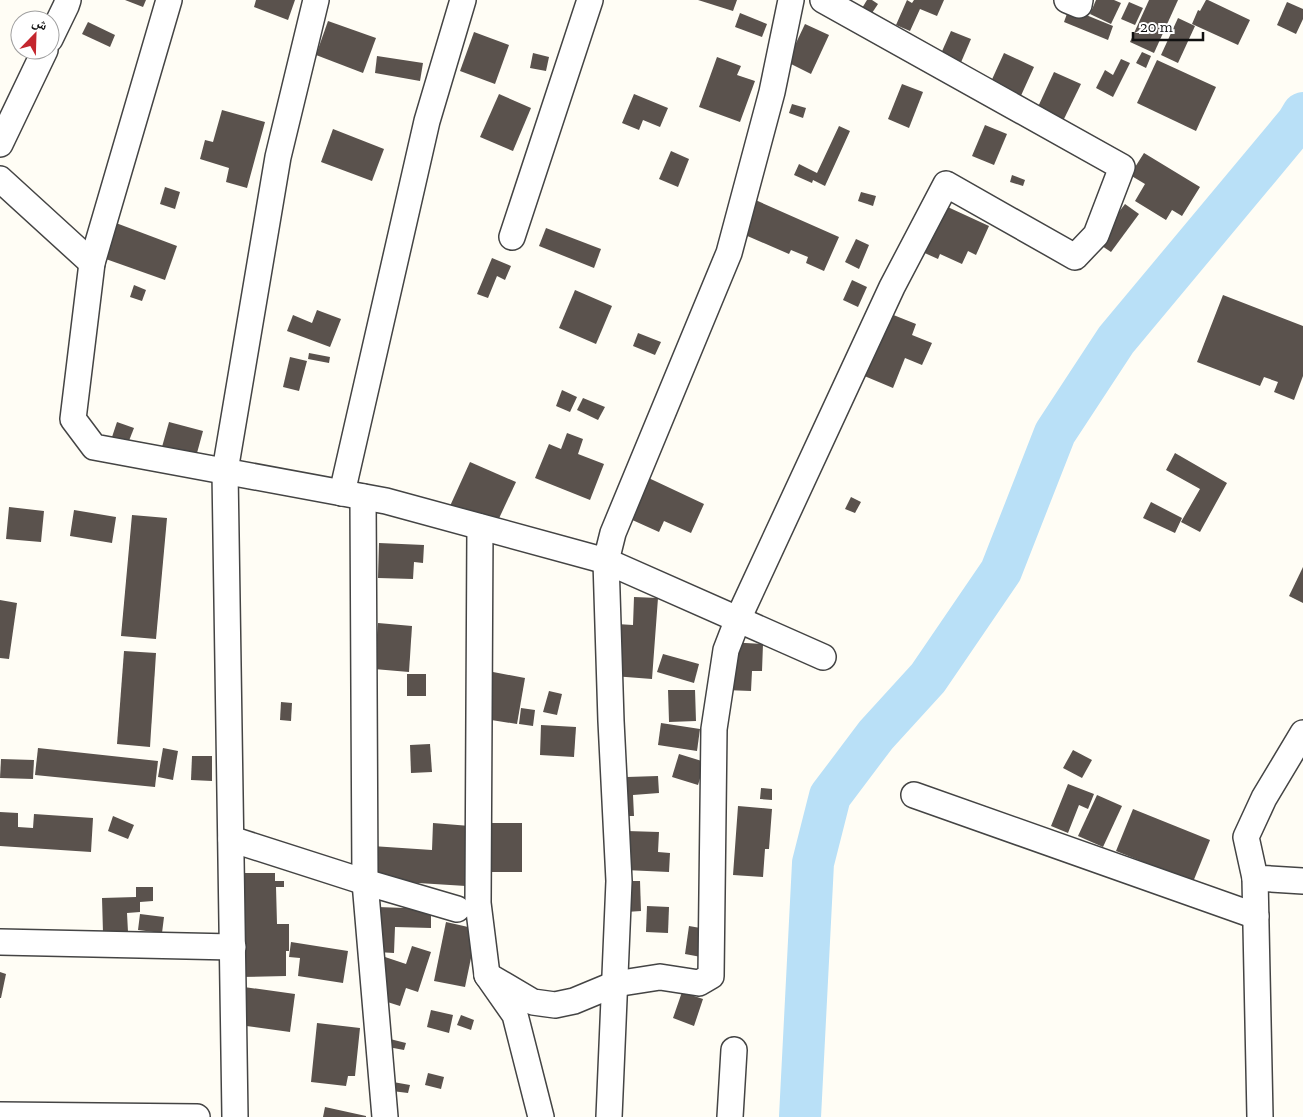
<svg xmlns="http://www.w3.org/2000/svg" width="1303" height="1117" font-family="'Zilla Slab','Noto Naskh Arabic',serif">
<style>
.lines{fill:none;stroke-linecap:round;stroke-linejoin:round}
.river{stroke:#b9e0f7;stroke-width:42}
.building{fill:#5a524d}
.minor-casing{stroke:#444;stroke-width:28}
.minor{stroke:#fff;stroke-width:25}
</style>
<rect width="100%" height="100%" fill="#fffdf5"/>
<g class="lines">
<path class="river" d="M 800,1117 L 813,863 L 830,796 L 876,735 L 928,678 L 1001,571 L 1055,433 L 1116,340 L 1297,123 L 1303,113"/>
</g>
<g class="building">
<path d="M 125,0 L 146,0 L 143,7 Z"/>
<path d="M 256,0 L 295,0 L 288,20 L 254,7 Z"/>
<path d="M 698,0 L 737,0 L 733,11 Z"/>
<path d="M 867,0 L 872,0 L 878,4 L 868,19 L 859,13 Z"/>
<path d="M 907,0 L 912,3 L 914,0 L 944,0 L 937,16 L 920,9 L 910,31 L 896,25 Z"/>
<path d="M 1096,0 L 1114,0 L 1121,3 L 1111,24 L 1090,14 Z"/>
<path d="M 1149,0 L 1178,0 L 1154,53 L 1130,42 Z"/>
<path d="M 1206,0 L 1208,0 L 1250,20 L 1238,45 L 1192,24 L 1198,10 L 1200,11 Z"/>
<path d="M 1129,2 L 1143,8 L 1135,25 L 1121,19 Z"/>
<path d="M 1287,2 L 1303,9 L 1303,19 L 1296,34 L 1277,25 Z"/>
<path d="M 1069,8 L 1113,26 L 1108,40 L 1064,22 Z"/>
<path d="M 740,13 L 767,24 L 762,37 L 735,27 Z"/>
<path d="M 1178,18 L 1195,26 L 1178,63 L 1161,55 Z"/>
<path d="M 328,21 L 376,38 L 363,73 L 316,55 Z"/>
<path d="M 88,22 L 115,35 L 110,47 L 82,34 Z"/>
<path d="M 805,24 L 829,35 L 811,74 L 787,62 Z"/>
<path d="M 951,31 L 971,39 L 959,67 L 939,58 Z"/>
<path d="M 474,32 L 509,45 L 495,84 L 460,71 Z"/>
<path d="M 1142,52 L 1151,56 L 1146,68 L 1136,63 Z"/>
<path d="M 533,53 L 549,57 L 546,71 L 530,68 Z"/>
<path d="M 1004,53 L 1034,67 L 1019,100 L 989,86 Z"/>
<path d="M 377,56 L 423,63 L 420,81 L 375,73 Z"/>
<path d="M 717,57 L 741,66 L 737,75 L 755,81 L 740,122 L 699,107 Z"/>
<path d="M 1121,59 L 1130,63 L 1113,97 L 1096,88 L 1105,70 L 1113,75 Z"/>
<path d="M 1157,60 L 1216,87 L 1196,131 L 1137,103 Z"/>
<path d="M 1054,72 L 1081,84 L 1063,121 L 1037,109 Z"/>
<path d="M 902,84 L 923,92 L 909,128 L 888,119 Z"/>
<path d="M 499,94 L 531,108 L 513,151 L 480,137 Z"/>
<path d="M 634,94 L 668,108 L 660,127 L 643,120 L 639,130 L 622,123 Z"/>
<path d="M 792,104 L 806,108 L 803,118 L 789,113 Z"/>
<path d="M 222,110 L 265,122 L 247,188 L 226,182 L 229,168 L 200,159 L 205,140 L 213,142 Z"/>
<path d="M 985,125 L 1007,134 L 994,165 L 972,156 Z"/>
<path d="M 839,126 L 850,131 L 825,186 L 813,180 L 812,183 L 794,175 L 799,164 L 817,173 Z"/>
<path d="M 333,129 L 384,149 L 372,181 L 321,162 Z"/>
<path d="M 671,151 L 689,159 L 678,187 L 659,179 Z"/>
<path d="M 1144,153 L 1200,187 L 1182,216 L 1172,210 L 1166,220 L 1135,201 L 1145,184 L 1130,175 Z"/>
<path d="M 1012,175 L 1025,180 L 1023,186 L 1010,182 Z"/>
<path d="M 165,187 L 180,192 L 175,209 L 160,204 Z"/>
<path d="M 861,192 L 876,196 L 873,206 L 858,201 Z"/>
<path d="M 751,198 L 839,237 L 824,271 L 806,263 L 808,257 L 791,250 L 789,254 L 736,231 Z"/>
<path d="M 939,203 L 989,226 L 976,255 L 968,251 L 962,264 L 940,254 L 938,259 L 918,250 Z"/>
<path d="M 1125,204 L 1139,214 L 1111,252 L 1096,242 Z"/>
<path d="M 116,223 L 177,246 L 165,280 L 103,258 Z"/>
<path d="M 546,228 L 601,249 L 594,268 L 539,246 Z"/>
<path d="M 856,239 L 869,245 L 859,269 L 845,262 Z"/>
<path d="M 492,258 L 511,266 L 505,280 L 497,276 L 488,298 L 477,294 Z"/>
<path d="M 852,280 L 867,287 L 858,307 L 843,300 Z"/>
<path d="M 134,285 L 146,290 L 142,301 L 130,297 Z"/>
<path d="M 575,290 L 612,306 L 596,344 L 559,328 Z"/>
<path d="M 1223,295 L 1303,326 L 1303,376 L 1294,400 L 1274,392 L 1278,382 L 1264,377 L 1260,386 L 1197,362 Z"/>
<path d="M 317,310 L 341,319 L 330,347 L 287,331 L 293,315 L 312,323 Z"/>
<path d="M 886,312 L 916,324 L 912,335 L 932,343 L 922,365 L 905,358 L 893,388 L 862,375 Z"/>
<path d="M 638,333 L 661,342 L 655,355 L 633,346 Z"/>
<path d="M 309,353 L 330,357 L 329,363 L 308,359 Z"/>
<path d="M 290,357 L 307,361 L 299,391 L 283,387 Z"/>
<path d="M 562,390 L 577,397 L 570,412 L 556,406 Z"/>
<path d="M 583,398 L 605,407 L 598,420 L 577,410 Z"/>
<path d="M 117,422 L 134,428 L 125,451 L 109,446 Z"/>
<path d="M 169,422 L 203,431 L 194,464 L 160,454 Z"/>
<path d="M 567,433 L 583,439 L 578,454 L 604,464 L 590,500 L 535,478 L 549,444 L 561,449 Z"/>
<path d="M 1175,453 L 1227,483 L 1200,532 L 1181,522 L 1200,489 L 1166,470 Z"/>
<path d="M 470,462 L 516,482 L 495,527 L 450,506 Z"/>
<path d="M 638,473 L 704,504 L 691,533 L 664,521 L 659,532 L 619,514 Z"/>
<path d="M 851,497 L 861,502 L 855,513 L 845,509 Z"/>
<path d="M 1151,502 L 1182,518 L 1175,533 L 1143,518 Z"/>
<path d="M 9,507 L 44,511 L 41,542 L 6,539 Z"/>
<path d="M 74,510 L 116,517 L 112,543 L 70,536 Z"/>
<path d="M 132,515 L 167,518 L 156,639 L 121,636 Z"/>
<path d="M 379,543 L 424,545 L 423,563 L 414,562 L 413,579 L 378,578 Z"/>
<path d="M 1303,567 L 1303,603 L 1289,596 Z"/>
<path d="M 634,597 L 658,598 L 652,679 L 613,676 L 617,624 L 633,625 Z"/>
<path d="M 0,600 L 17,603 L 9,659 L 0,658 Z"/>
<path d="M 378,623 L 412,626 L 409,672 L 374,669 Z"/>
<path d="M 728,642 L 763,644 L 762,671 L 752,671 L 751,691 L 725,690 Z"/>
<path d="M 124,651 L 156,653 L 150,747 L 117,744 Z"/>
<path d="M 663,654 L 699,664 L 694,683 L 657,672 Z"/>
<path d="M 493,672 L 525,678 L 517,724 L 485,719 Z"/>
<rect x="407" y="674" width="19" height="22"/>
<path d="M 668,690 L 695,690 L 696,721 L 669,722 Z"/>
<path d="M 549,691 L 562,694 L 557,715 L 543,712 Z"/>
<path d="M 281,702 L 292,703 L 291,721 L 280,720 Z"/>
<path d="M 521,708 L 535,710 L 533,726 L 519,724 Z"/>
<path d="M 661,723 L 700,729 L 697,751 L 658,745 Z"/>
<path d="M 541,725 L 576,727 L 574,757 L 540,755 Z"/>
<path d="M 430,744 L 432,772 L 411,773 L 410,745 Z"/>
<path d="M 38,748 L 158,761 L 155,787 L 35,775 Z"/>
<path d="M 163,748 L 178,751 L 173,780 L 158,777 Z"/>
<path d="M 1073,750 L 1092,760 L 1082,778 L 1063,768 Z"/>
<path d="M 679,754 L 705,762 L 698,785 L 672,777 Z"/>
<path d="M 192,756 L 212,756 L 212,781 L 191,780 Z"/>
<path d="M 1,759 L 34,760 L 33,779 L 0,778 Z"/>
<path d="M 658,776 L 659,793 L 633,795 L 634,816 L 628,816 L 627,777 Z"/>
<path d="M 1068,784 L 1094,794 L 1088,809 L 1079,805 L 1068,833 L 1051,826 Z"/>
<path d="M 761,788 L 772,789 L 772,800 L 760,799 Z"/>
<path d="M 1097,795 L 1122,806 L 1103,847 L 1078,836 Z"/>
<path d="M 738,806 L 772,809 L 769,849 L 765,849 L 763,877 L 733,875 Z"/>
<path d="M 1133,809 L 1210,840 L 1193,882 L 1116,851 Z"/>
<path d="M 0,812 L 18,813 L 18,827 L 33,828 L 34,814 L 93,818 L 91,852 L 0,846 Z"/>
<path d="M 113,816 L 134,825 L 128,839 L 108,831 Z"/>
<path d="M 433,823 L 470,826 L 466,886 L 370,880 L 372,846 L 432,850 Z"/>
<path d="M 486,823 L 522,823 L 522,872 L 485,872 Z"/>
<path d="M 627,831 L 659,832 L 658,852 L 670,853 L 669,872 L 625,870 Z"/>
<path d="M 238,873 L 275,873 L 275,881 L 284,881 L 284,887 L 276,887 L 277,924 L 289,924 L 289,951 L 286,951 L 286,976 L 238,977 Z"/>
<path d="M 625,881 L 640,881 L 641,911 L 626,912 Z"/>
<path d="M 136,887 L 153,887 L 153,901 L 140,902 L 140,912 L 127,913 L 128,932 L 103,933 L 102,898 L 136,897 Z"/>
<path d="M 647,906 L 669,907 L 668,933 L 646,932 Z"/>
<path d="M 378,907 L 431,909 L 431,928 L 395,927 L 394,953 L 377,952 Z"/>
<path d="M 140,914 L 164,917 L 162,933 L 138,930 Z"/>
<path d="M 446,922 L 477,929 L 465,987 L 434,981 Z"/>
<path d="M 689,926 L 706,929 L 701,957 L 685,954 Z"/>
<path d="M 291,942 L 348,951 L 343,983 L 298,976 L 300,958 L 289,957 Z"/>
<path d="M 412,946 L 431,952 L 418,992 L 406,988 L 400,1006 L 378,999 L 379,955 L 406,964 Z"/>
<path d="M 0,972 L 6,974 L 1,998 L 0,998 Z"/>
<path d="M 244,987 L 295,994 L 290,1032 L 239,1025 Z"/>
<path d="M 682,992 L 703,999 L 694,1026 L 673,1018 Z"/>
<path d="M 431,1010 L 453,1015 L 449,1033 L 427,1027 Z"/>
<path d="M 461,1015 L 474,1020 L 471,1030 L 457,1025 Z"/>
<path d="M 317,1023 L 360,1028 L 355,1076 L 348,1076 L 346,1086 L 311,1082 Z"/>
<path d="M 390,1039 L 406,1043 L 404,1050 L 388,1047 Z"/>
<path d="M 428,1073 L 444,1077 L 441,1089 L 425,1085 Z"/>
<path d="M 393,1082 L 410,1085 L 408,1093 L 392,1091 Z"/>
<path d="M 325,1107 L 366,1116 L 366,1117 L 323,1117 Z"/>
</g>
<g class="lines">
<defs>
<g id="minor">
<path d="M 169,0 L 92,263 L 73,419 L 94,447 L 386,501 L 606,561 L 823,657"/>
<path d="M 1067,0 L 1079,5 L 1080,0"/>
<path d="M 50,39 L 66,6 L 68,0"/>
<path d="M 0,144 L 45,50"/>
<path d="M 0,179 L 92,263"/>
<path d="M 512,237 L 590,0"/>
<path d="M 342,493 L 427,121 L 463,0"/>
<path d="M 363,497 L 365,882 L 385,1117"/>
<path d="M 480,527 L 478,903 L 487,975 L 515,1015 L 541,1117"/>
<path d="M 1303,733 L 1264,798 L 1246,837 L 1255,878 L 1303,881"/>
<path d="M 914,795 L 1256,916"/>
<path d="M 231,839 L 365,882 L 457,909"/>
<path d="M 1255,878 L 1260,1117"/>
<path d="M 0,942 L 233,947"/>
<path d="M 487,975 L 533,1002 L 555,1005 L 574,1001 L 615,984 L 660,977 L 699,983 L 711,976 L 714,729 L 726,650 L 738,619 L 892,287 L 946,184 L 1075,257 L 1096,235 L 1122,167 L 823,0"/>
<path d="M 0,1115 L 197,1117"/>
<path d="M 235,1117 L 225,471 L 278,157 L 316,0"/>
<path d="M 609,1117 L 619,881 L 611,721 L 606,561 L 613,533 L 729,253 L 772,92 L 791,0"/>
<path d="M 730,1117 L 734,1050"/>
</g>
</defs>
<use href="#minor" class="minor-casing"/>
<use href="#minor" class="minor"/>
</g>
<g transform="translate(35 35) rotate(23)"><circle r="24" fill="#ffffff" stroke="#a0a0a0"/>
<path d="M0-4L9 19L0 12L-9 19Z" fill="#c4262e"/>
<text y="-8" font-size="14" font-weight="bold" text-anchor="middle" fill="#111111">ش</text>
</g>
<path d="M1133 32v8h70v-8" fill="none" stroke="#111111" stroke-width="2.5"/>
<text x="1140" y="32" font-size="15" fill="#111111" stroke="#ffffff" stroke-width="4" paint-order="stroke">20 m</text>
</svg>
